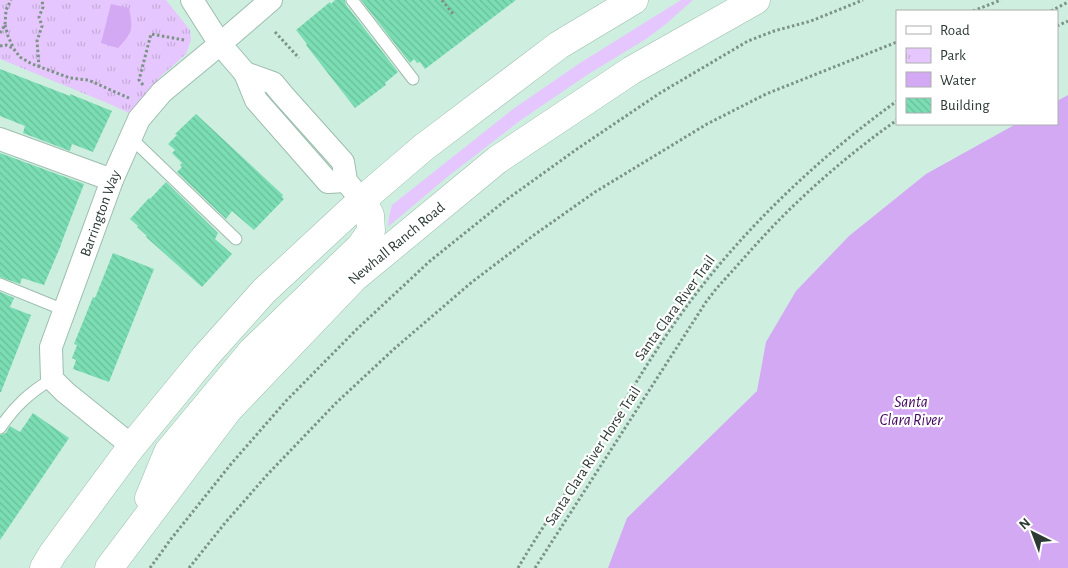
<svg xmlns="http://www.w3.org/2000/svg" width="1068" height="568" font-family="'Alegreya Sans',sans-serif">
<style>
.grass{fill:#e6c6fe}
.park{fill:url(#park-tufts)}
.water{fill:#d4a9f3}
.building{fill:url(#building-back-hatch)}
.lines{fill:none;stroke-linecap:round;stroke-linejoin:round}
.service-casing{stroke:#9dbdae;stroke-width:13}
.minor-casing{stroke:#9dbdae;stroke-width:24}
.primary-casing{stroke:#9dbdae;stroke-width:29}
.path{stroke:#7c9388;stroke-width:3;stroke-dasharray:2.5 2.5;stroke-linecap:butt}
.service{stroke:#fff;stroke-width:11}
.minor{stroke:#fff;stroke-width:22}
.primary{stroke:#fff;stroke-width:28}
.labels{text-anchor:middle;dominant-baseline:central;stroke-width:4.5;stroke-linejoin:round;paint-order:stroke}
.street-label{font-size:15px;fill:#2d3a34;stroke:#fff}
.water-label{font-size:16px;font-style:italic;fill:#40025d;stroke:#fff}
</style>
<defs>
<pattern id="park-tufts" width="24" height="20" patternUnits="userSpaceOnUse" patternTransform="scale(1.25)"><rect width="24" height="20" fill="#e6c6fe"/><path d="M3 7l-1-3M5 7V3M7 7l1-3M15 17l-1-3M17 17v-4M19 17l1-3" fill="none" stroke="#c6abda"/></pattern>
<pattern id="building-back-hatch" width="6" height="6" patternUnits="userSpaceOnUse" patternTransform="scale(1.25)"><rect width="6" height="6" fill="#7addb3"/><path d="M-1 5l2 2M0 0l6 6M5-1l2 2" fill="none" stroke="#6abe9b"/></pattern>
</defs>
<rect width="100%" height="100%" fill="#ceefdf"/>
<path class="grass" d="M 681,0 L 693,0 L 666,24 L 646,39 L 587,75 L 521,120 L 446,178 L 388,227 L 389,216 L 392,205 L 513,109 L 580,63 Z"/>
<path class="park" d="M 0,0 L 166,0 L 190,30 L 191,40 L 186,54 L 160,77 L 143,97 L 131,114 L 112,105 L 0,59 Z"/>
<g class="water">
<path d="M 111,4 L 129,8 C 133,29 133,32 118,48 L 101,43 Z"/>
<path d="M 1068,95 L 1068,568 L 608,568 L 627,518 L 757,391 L 766,342 L 796,291 L 849,236 L 926,174 L 1016,124 L 1057,124 L 1057,101 Z"/>
</g>
<g class="building">
<path d="M 335,0 L 345,0 L 346,5 L 398,72 L 385,83 L 386,85 L 355,108 L 306,45 L 307,44 L 296,30 L 330,2 L 331,4 Z"/>
<path d="M 361,0 L 516,0 L 425,69 L 420,62 L 417,63 L 414,59 L 410,63 Z"/>
<path d="M 0,69 L 70,96 L 70,94 L 112,111 L 93,152 L 72,144 L 70,151 L 23,133 L 25,126 L 0,116 Z"/>
<path d="M 196,114 L 283,195 L 282,197 L 284,199 L 254,230 L 232,211 L 226,219 L 177,172 L 182,167 L 180,165 L 182,163 L 172,153 L 175,150 L 168,144 L 177,135 L 175,134 Z"/>
<path d="M 0,153 L 84,184 L 61,244 L 61,245 L 44,285 L 22,278 L 20,284 L 0,277 Z"/>
<path d="M 166,182 L 218,233 L 215,239 L 232,254 L 202,287 L 146,237 L 147,236 L 137,227 L 138,226 L 130,219 L 149,198 L 150,199 Z"/>
<path d="M 113,253 L 154,269 L 109,382 L 73,369 L 76,360 L 72,358 L 77,345 L 74,344 L 93,297 L 95,298 Z"/>
<path d="M 0,292 L 14,298 L 10,307 L 31,315 L 1,392 L 0,392 Z"/>
<path d="M 33,413 L 69,438 L 0,540 L 0,435 L 6,433 L 10,426 L 20,432 Z"/>
</g>
<g class="lines">
<defs>
<g id="service">
<path d="M 352,0 L 413,79"/>
<path d="M 131,138 L 236,239"/>
<path d="M 0,284 L 64,310"/>
<path d="M 0,428 C 15,406 29,393 52,379"/>
</g>
<g id="minor">
<path d="M 192,0 L 220,44 L 245,73 L 256,100 L 328,182 L 346,181"/>
<path d="M 245,73 L 273,83 L 283,95 L 343,162 L 346,181 L 355,192"/>
<path d="M 0,139 L 112,180"/>
<path id="s1" d="M 132,446 L 65,392 L 52,379 L 51,347 L 112,180 L 139,119 L 162,92 L 220,44 L 271,0"/>
</g>
<g id="primary">
<path d="M 149,498 L 168,452 L 252,351 L 361,246 L 371,231 L 370,215 L 362,200"/>
<path d="M 44,568 L 53,553 L 132,446 L 205,357 L 264,291 L 362,200 L 424,147 L 559,45 L 634,0"/>
<path id="s2" d="M 109,568 L 228,410 L 354,278 L 497,160 L 632,70 L 756,0"/>
</g>
</defs>
<use href="#service" class="service-casing"/>
<use href="#minor" class="minor-casing"/>
<use href="#primary" class="primary-casing"/>
<g class="path">
<path d="M 442,0 L 453,14"/>
<path d="M 973,11 L 1001,0"/>
<path d="M 1051,11 L 1068,2"/>
<path d="M 5,25 L 8,36 L 13,47"/>
<path d="M 1057,26 L 1068,21"/>
<path d="M 275,32 L 299,58"/>
<path d="M 0,33 L 5,25 L 6,10 L 11,0"/>
<path d="M 0,46 L 6,45 L 13,48 L 20,57 L 32,64 L 70,78 L 88,80 L 129,98"/>
<path d="M 39,67 L 37,41 L 42,26 L 39,17 L 43,7 L 42,0"/>
<path d="M 143,85 L 139,80 L 151,34 L 184,40"/>
<path d="M 150,568 L 171,539 L 231,464 L 286,401 L 357,329 L 430,261 L 506,200 L 577,149 L 660,93 L 748,41 L 774,31 L 811,21 L 863,0"/>
<path d="M 189,568 L 225,523 L 267,475 L 336,403 L 394,349 L 472,282 L 534,235 L 595,192 L 707,124 L 766,94 L 897,42"/>
<path d="M 518,568 C 544,523 575,481 602,437 C 629,395 654,351 684,310 C 740,232 819,157 897,101"/>
<path d="M 535,568 L 706,302 L 716,289 C 738,265 760,239 783,216 C 818,181 856,149 897,120"/>
</g>
<use href="#service" class="service"/>
<use href="#minor" class="minor"/>
<use href="#primary" class="primary"/>
</g>
<g class="labels">
<g class="street-label">
<text stroke="none"><textPath href="#s1" startOffset="279">Barrington Way</textPath></text>
<text stroke="none"><textPath href="#s2" startOffset="435">Newhall Ranch Road</textPath></text>
<text transform="translate(675 308) rotate(-54)">Santa Clara River Trail</text>
<text transform="translate(593 456) rotate(-57)">Santa Clara River Horse Trail</text>
</g>
<g class="water-label">
<text x="911" y="402">Santa<tspan x="911" dy="18">Clara River</tspan></text>
</g>
</g>
<rect x="896" y="10" width="162" height="115" fill="#ffffff" stroke="#abb0ae"/>
<rect x="906" y="26" width="25" height="8" fill="#ffffff" stroke="#abb0ae"/>
<text x="940" y="35" font-size="15" fill="#2d3a34">Road</text>
<rect x="906" y="48" width="25" height="15" fill="url(#park-tufts)" stroke="#abb0ae"/>
<text x="940" y="60" font-size="15" fill="#2d3a34">Park</text>
<rect x="906" y="72" width="25" height="15" fill="#d4a9f3" stroke="#abb0ae"/>
<text x="940" y="85" font-size="15" fill="#2d3a34">Water</text>
<rect x="906" y="98" width="25" height="15" fill="url(#building-back-hatch)" stroke="#abb0ae"/>
<text x="940" y="110" font-size="15" fill="#2d3a34">Building</text>
<g transform="translate(1033 533) rotate(318)" stroke="#ffffff" stroke-width="4" paint-order="stroke">
<path d="M0-4L9 19L0 12L-9 19Z" fill="#2d3a34"/>
<text y="-8" font-size="14" font-weight="bold" text-anchor="middle" fill="#2d3a34">N</text>
</g>
</svg>
